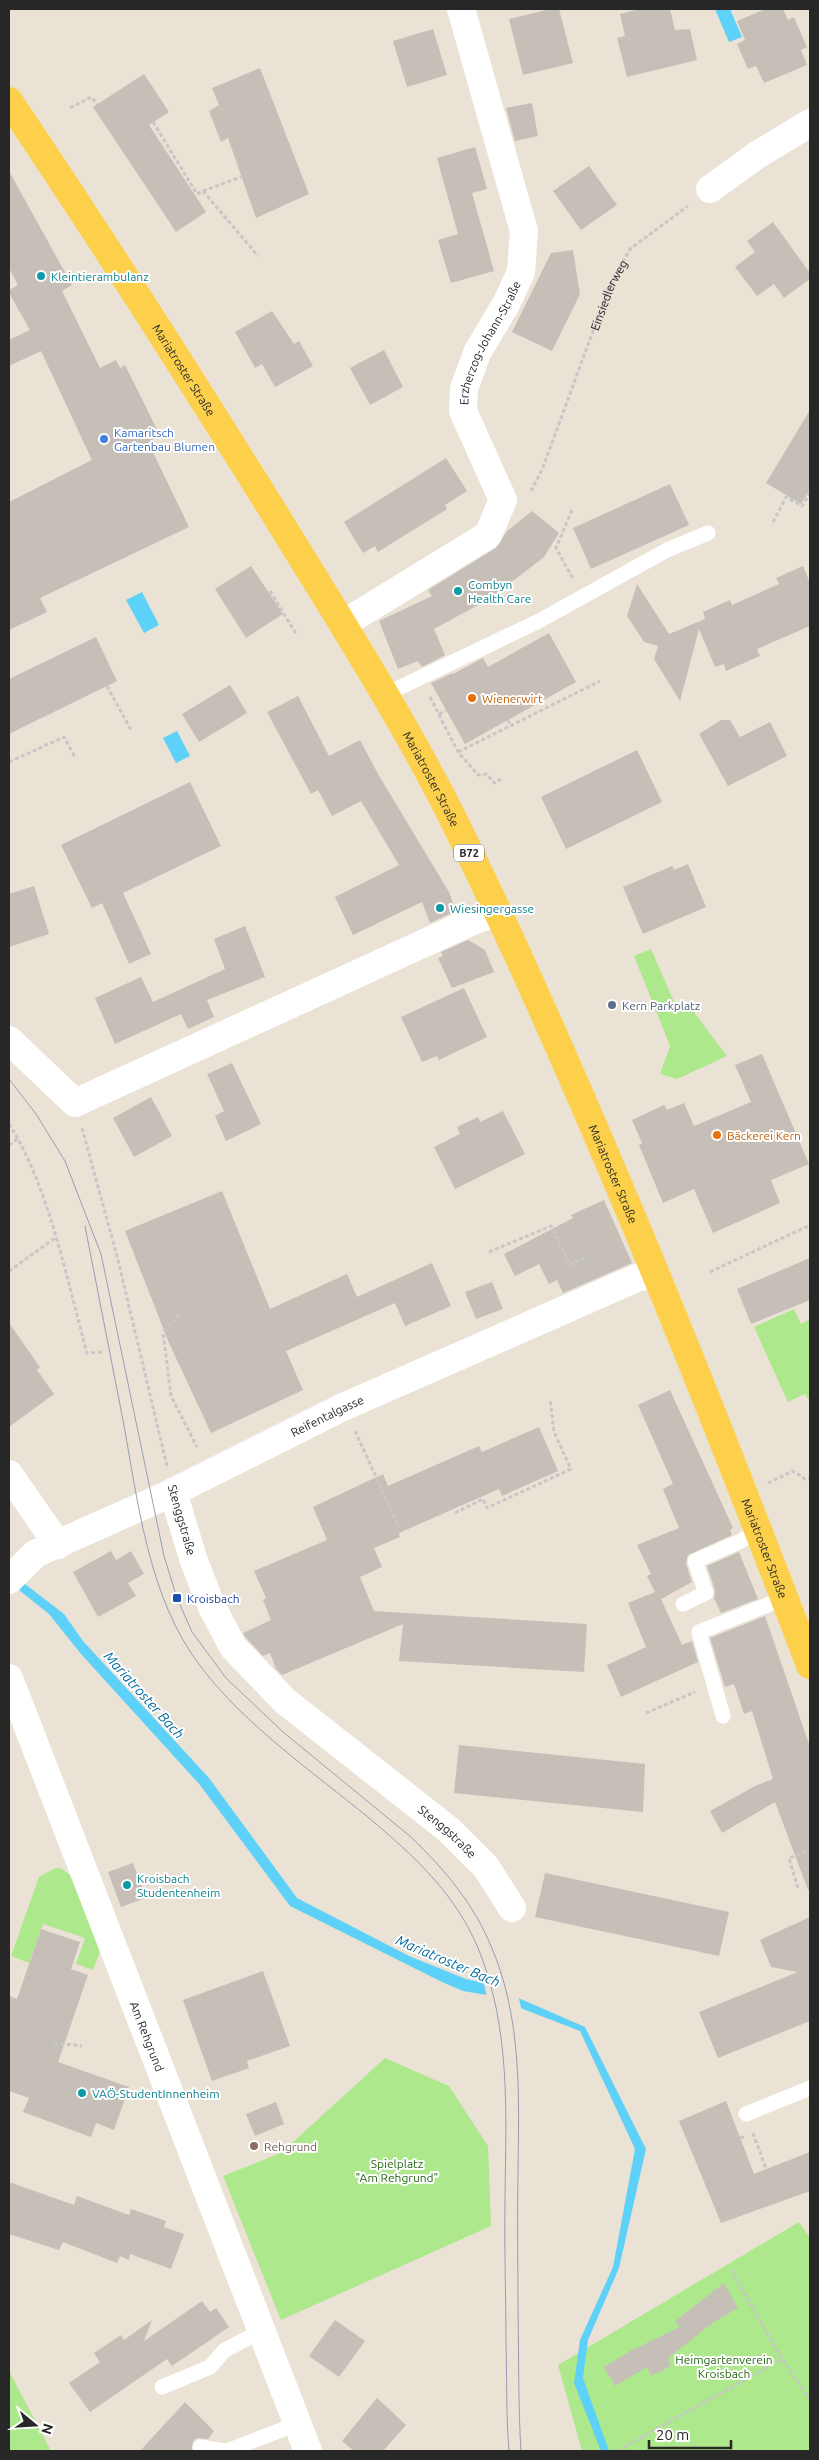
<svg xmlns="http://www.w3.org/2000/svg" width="819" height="2460" font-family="Ubuntu,sans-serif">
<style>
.green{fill:#ade88d}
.water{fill:#5ed1f8}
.pier{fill:#ebe2d6}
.building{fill:#c6bfb7}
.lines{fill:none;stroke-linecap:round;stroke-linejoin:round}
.path{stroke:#c7c7c7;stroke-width:3;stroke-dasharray:4 2.5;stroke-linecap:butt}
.service{stroke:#fff;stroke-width:15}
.minor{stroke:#fff;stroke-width:28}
.primary{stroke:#fcd04b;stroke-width:28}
.tram{stroke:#999db3;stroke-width:1}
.culture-dot{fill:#0f9aa8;stroke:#fff;stroke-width:2}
.shop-dot{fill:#3f7fe0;stroke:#fff;stroke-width:2}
.food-dot{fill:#e8710a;stroke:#fff;stroke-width:2}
.service-dot{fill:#5c6f8a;stroke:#fff;stroke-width:2}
.transit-dot{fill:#1a4fb4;stroke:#fff;stroke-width:2}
.education-dot{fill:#8d6e63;stroke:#fff;stroke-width:2}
.labels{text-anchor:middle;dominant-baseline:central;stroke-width:4;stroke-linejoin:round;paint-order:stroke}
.shield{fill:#fff;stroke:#686868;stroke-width:1}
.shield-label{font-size:11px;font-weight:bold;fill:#272727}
.culture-label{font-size:12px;fill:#0d838f;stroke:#fff;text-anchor:start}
.street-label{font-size:12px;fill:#272727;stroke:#fff}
.shop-label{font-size:12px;fill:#366cbe;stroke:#fff;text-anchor:start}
.food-label{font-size:12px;fill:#c56008;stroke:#fff;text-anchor:start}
.service-label{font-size:12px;fill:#4e5e75;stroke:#fff;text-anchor:start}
.transit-label{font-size:12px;fill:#164399;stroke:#fff;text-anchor:start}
.education-label{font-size:12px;fill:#785e54;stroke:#fff;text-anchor:start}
.park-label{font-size:12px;fill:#266813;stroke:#fff}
.water-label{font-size:14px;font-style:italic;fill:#026b9f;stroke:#fff}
</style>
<rect width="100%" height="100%" fill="#ebe2d6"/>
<g class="green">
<path d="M 651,949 L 678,1011 L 690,1007 L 727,1056 L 677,1079 L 660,1074 L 670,1046 L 634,956 Z"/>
<path d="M 794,1309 L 801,1324 L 810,1319 L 810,1398 L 808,1399 L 805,1394 L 788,1402 L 754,1327 Z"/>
<path d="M 55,1868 L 61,1868 L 74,1878 L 101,1949 L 93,1970 L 76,1964 L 85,1938 L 43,1924 L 29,1963 L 11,1956 L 39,1877 Z"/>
<path d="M 385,2058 L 449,2086 L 488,2146 L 491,2226 L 281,2320 L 223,2176 L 281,2153 Z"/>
<path d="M 799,2222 L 810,2238 L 810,2451 L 582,2451 L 558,2365 Z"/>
<path d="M 9,2371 L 51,2451 L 9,2451 Z"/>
</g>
<g class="water">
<path d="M 715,9 L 730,9 L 742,37 L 729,42 Z"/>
<path d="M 142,592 L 159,625 L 144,633 L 126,600 Z"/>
<path d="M 177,731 L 190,756 L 176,763 L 163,738 Z"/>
<path d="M 9,1582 L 25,1584 L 64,1614 L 83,1641 L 209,1778 L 297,1898 L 409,1956 L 466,1979 L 484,1983 L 585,2027 L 646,2149 L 619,2268 L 588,2340 L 583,2378 L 609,2451 L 601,2451 L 574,2383 L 580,2340 L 613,2267 L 635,2149 L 580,2031 L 487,1995 L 463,1991 L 442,1982 L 290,1906 L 200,1785 L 81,1654 L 49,1614 Z"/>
</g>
<path class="pier" d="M 483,1980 L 518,1994 L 522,2012 L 487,1997 Z"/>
<g class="building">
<path d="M 551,9 L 559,9 L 573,63 L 523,75 L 509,19 Z"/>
<path d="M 640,9 L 670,9 L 675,30 L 690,29 L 697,60 L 627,77 L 617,38 L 625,36 L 620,14 Z"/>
<path d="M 766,9 L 783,9 L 788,20 L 794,17 L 807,47 L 801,50 L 807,65 L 764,83 L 756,66 L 748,69 L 737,44 L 745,40 L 737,21 Z"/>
<path d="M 433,29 L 447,75 L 407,87 L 393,41 Z"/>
<path d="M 260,68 L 309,194 L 256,218 L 228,138 L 221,142 L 209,111 L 219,105 L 212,88 Z"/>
<path d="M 144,74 L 169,112 L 149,125 L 206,212 L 176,232 L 93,107 Z"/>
<path d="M 532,103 L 538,136 L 515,141 L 506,108 Z"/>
<path d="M 475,147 L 487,189 L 472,193 L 494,271 L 451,283 L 438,240 L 458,234 L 437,158 Z"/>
<path d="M 589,166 L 617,205 L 581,230 L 553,191 Z"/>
<path d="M 9,171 L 72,285 L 62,291 L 100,368 L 116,360 L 120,368 L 125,365 L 144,403 L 160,436 L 148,442 L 189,527 L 40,598 L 47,612 L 9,630 L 9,502 L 92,460 L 41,351 L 9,366 L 9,340 L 30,330 L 9,293 L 9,290 L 18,285 L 9,268 Z"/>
<path d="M 773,222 L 810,273 L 810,279 L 784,298 L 774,284 L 757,296 L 735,267 L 755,252 L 747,241 Z"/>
<path d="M 573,250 L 580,294 L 552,351 L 512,332 L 551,253 Z"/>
<path d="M 272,311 L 294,344 L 299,341 L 313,366 L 275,387 L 262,364 L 255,368 L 235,332 Z"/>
<path d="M 384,350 L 403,387 L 370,405 L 350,368 Z"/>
<path d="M 810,410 L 810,489 L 801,504 L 766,483 Z"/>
<path d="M 446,458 L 467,491 L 445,505 L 447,509 L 378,552 L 375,546 L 363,553 L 344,522 Z"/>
<path d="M 670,484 L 689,525 L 591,569 L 573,528 Z"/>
<path d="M 532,511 L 559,533 L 544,557 L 491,598 L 434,629 L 445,655 L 422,667 L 418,661 L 398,669 L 379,621 L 432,596 L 428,590 L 496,548 L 507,531 Z"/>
<path d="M 251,566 L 283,614 L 246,638 L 215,589 Z"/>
<path d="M 803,566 L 810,583 L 810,626 L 757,649 L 760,656 L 726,671 L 724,664 L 715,667 L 699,629 L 680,701 L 654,659 L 658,646 L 644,642 L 627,616 L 637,584 L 669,634 L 705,619 L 703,612 L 730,600 L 732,605 L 779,584 L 776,578 Z"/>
<path d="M 549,633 L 576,682 L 465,744 L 431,683 L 453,673 L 453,674 L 483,658 L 488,667 Z"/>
<path d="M 96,637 L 117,681 L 9,734 L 9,679 Z"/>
<path d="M 230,685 L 247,713 L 199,742 L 182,714 Z"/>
<path d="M 298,696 L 329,756 L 360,740 L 378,774 L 449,892 L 456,911 L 430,923 L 422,902 L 353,935 L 335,897 L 399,865 L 361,801 L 332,816 L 318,790 L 311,794 L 267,712 Z"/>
<path d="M 721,720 L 730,720 L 740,737 L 770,722 L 787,756 L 728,786 L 699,734 Z"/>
<path d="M 637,750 L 662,802 L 566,849 L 541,797 Z"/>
<path d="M 190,782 L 221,846 L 123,893 L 151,954 L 129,964 L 102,903 L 92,908 L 61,845 Z"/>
<path d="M 688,864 L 706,907 L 643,934 L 623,887 L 672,866 L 674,870 Z"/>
<path d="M 34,886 L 49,934 L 9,947 L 9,894 Z"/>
<path d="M 245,926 L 265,977 L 207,1000 L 214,1017 L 188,1029 L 181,1014 L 115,1044 L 95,998 L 141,977 L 153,1002 L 225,969 L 214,939 Z"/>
<path d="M 468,940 L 485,950 L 494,972 L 452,988 L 438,958 L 443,956 L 441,952 Z"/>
<path d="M 464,988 L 487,1037 L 439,1060 L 437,1056 L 422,1062 L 401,1017 Z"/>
<path d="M 762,1054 L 809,1164 L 771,1180 L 780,1203 L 713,1233 L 694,1189 L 663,1203 L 639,1145 L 642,1143 L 632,1120 L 664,1105 L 667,1110 L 684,1103 L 694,1126 L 751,1102 L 735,1065 Z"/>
<path d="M 232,1063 L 261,1124 L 226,1141 L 215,1116 L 224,1111 L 207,1074 Z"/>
<path d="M 151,1097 L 172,1136 L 134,1157 L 113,1118 Z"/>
<path d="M 503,1111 L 525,1154 L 455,1189 L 434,1147 L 460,1134 L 457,1127 L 478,1117 L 480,1122 Z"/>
<path d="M 222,1191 L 270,1309 L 347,1274 L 357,1297 L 432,1263 L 451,1306 L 405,1326 L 395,1303 L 286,1351 L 303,1390 L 211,1433 L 169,1343 L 125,1231 Z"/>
<path d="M 604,1200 L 632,1263 L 563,1293 L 557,1280 L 549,1284 L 539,1264 L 515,1276 L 504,1254 L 573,1218 L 571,1215 Z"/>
<path d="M 810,1258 L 810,1300 L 751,1324 L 737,1289 Z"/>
<path d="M 492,1282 L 503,1309 L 476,1319 L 465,1292 Z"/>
<path d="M 9,1323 L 40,1367 L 37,1370 L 54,1394 L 9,1427 Z"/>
<path d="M 670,1390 L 733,1528 L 730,1530 L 732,1535 L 688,1555 L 686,1564 L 692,1582 L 661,1599 L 682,1645 L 692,1641 L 698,1662 L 621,1697 L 607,1665 L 646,1647 L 628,1603 L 655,1592 L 647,1576 L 651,1574 L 637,1545 L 679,1528 L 663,1489 L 673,1484 L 638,1405 Z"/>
<path d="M 539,1427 L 558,1471 L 502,1496 L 499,1489 L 399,1533 L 400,1537 L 374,1548 L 382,1567 L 360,1577 L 374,1611 L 587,1624 L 584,1672 L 399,1661 L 403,1624 L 282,1675 L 276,1669 L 270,1653 L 263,1656 L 246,1638 L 243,1633 L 271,1620 L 263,1600 L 266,1598 L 254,1571 L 327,1540 L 313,1507 L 383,1474 L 388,1486 L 479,1446 L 482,1452 Z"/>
<path d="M 111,1551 L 116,1560 L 131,1551 L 144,1574 L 128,1583 L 136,1596 L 98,1617 L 73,1572 Z"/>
<path d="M 739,1552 L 758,1599 L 721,1613 L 714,1598 L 715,1590 L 707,1566 Z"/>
<path d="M 765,1616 L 810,1747 L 810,1889 L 808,1890 L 775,1802 L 722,1833 L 710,1811 L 757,1785 L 773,1779 L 752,1711 L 744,1714 L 734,1684 L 725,1687 L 710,1638 Z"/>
<path d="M 459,1745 L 645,1764 L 643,1812 L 454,1793 Z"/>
<path d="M 133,1863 L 146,1898 L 121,1907 L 108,1872 Z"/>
<path d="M 545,1873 L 729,1912 L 719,1956 L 535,1917 Z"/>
<path d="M 810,1917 L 810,2021 L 718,2058 L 699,2012 L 798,1972 L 771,1967 L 760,1940 Z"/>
<path d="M 41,1929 L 80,1942 L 71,1969 L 88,1975 L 58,2062 L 129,2087 L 114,2130 L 96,2123 L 91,2137 L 23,2112 L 29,2098 L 9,2091 L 9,1996 L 17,1999 Z"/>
<path d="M 263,1971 L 290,2046 L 247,2061 L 249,2068 L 212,2081 L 183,2000 Z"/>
<path d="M 726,2101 L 754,2174 L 810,2152 L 810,2191 L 721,2223 L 679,2121 Z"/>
<path d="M 276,2102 L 284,2124 L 255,2136 L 246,2114 Z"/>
<path d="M 9,2182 L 74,2205 L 77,2196 L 129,2215 L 131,2209 L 166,2221 L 164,2227 L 184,2234 L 171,2269 L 130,2254 L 129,2260 L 120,2256 L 117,2263 L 63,2242 L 59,2250 L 9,2234 Z"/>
<path d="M 724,2283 L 738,2308 L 714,2322 L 668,2358 L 671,2366 L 651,2376 L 647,2367 L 615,2386 L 604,2367 L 630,2351 L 680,2327 L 675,2321 Z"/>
<path d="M 202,2301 L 210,2312 L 216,2308 L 229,2327 L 172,2366 L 167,2359 L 90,2412 L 69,2383 L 100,2362 L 94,2353 L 121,2335 L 124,2340 L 152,2320 L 144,2341 Z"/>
<path d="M 335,2320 L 365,2341 L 339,2377 L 309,2356 Z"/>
<path d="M 377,2398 L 406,2425 L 383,2451 L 354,2451 L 342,2441 Z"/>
<path d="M 185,2402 L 214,2431 L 208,2439 L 197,2438 L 193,2441 L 192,2451 L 140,2451 Z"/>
</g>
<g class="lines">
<g class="path">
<path d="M 70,108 L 91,97 L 98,105"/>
<path d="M 153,122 L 197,194 L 203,191 L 258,256"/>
<path d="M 203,191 L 241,177"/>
<path id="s1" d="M 531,491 L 542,470 L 610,285 L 630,249 L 688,206"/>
<path d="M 572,510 L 556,548 L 573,579"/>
<path d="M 773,522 L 786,497 L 802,506 L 810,493"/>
<path d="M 270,591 L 297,635"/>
<path d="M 107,686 L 131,730"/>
<path d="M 430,697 L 458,752 L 478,775 L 487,774 L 494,783 L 501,779"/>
<path d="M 439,714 L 446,711"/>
<path d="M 508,720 L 510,725"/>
<path d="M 458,752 L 600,681"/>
<path d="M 9,762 L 64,737 L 75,757"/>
<path d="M 9,1124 C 49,1186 67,1281 87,1353 L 102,1352"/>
<path d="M 82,1128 L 118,1260 L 167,1466"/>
<path d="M 9,1145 L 17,1139"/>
<path d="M 489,1252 L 551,1226 L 570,1265 L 589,1255"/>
<path d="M 9,1271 L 55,1238"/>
<path d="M 710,1272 L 810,1225"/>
<path d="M 179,1314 L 163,1333 L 171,1396 L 197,1447"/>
<path d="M 355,1431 L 399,1527"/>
<path d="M 768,1483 L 793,1471 L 805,1479 L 810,1478"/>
<path d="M 455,1513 L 483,1499 L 487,1508 L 571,1469 L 554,1432 L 550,1399"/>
<path d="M 646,1713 L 695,1692"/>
<path d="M 798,1888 L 789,1858 L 810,1850"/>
<path d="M 54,2043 L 82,2046"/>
<path d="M 753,2133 L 766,2169"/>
<path d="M 740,2138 L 747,2136"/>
<path d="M 731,2270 L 782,2359 L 810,2400"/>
<path d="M 617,2451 L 782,2359"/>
</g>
<g class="service">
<path d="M 386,694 L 539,621 L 667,550 L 708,533"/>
<path d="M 683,1604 L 706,1593 L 695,1561 L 741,1541 L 759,1529"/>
<path d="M 723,1716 L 699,1632 L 785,1598"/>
<path d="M 746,2114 L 810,2088"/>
<path d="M 162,2387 L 210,2367 L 225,2350 L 260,2332"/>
<path d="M 200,2447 L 225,2451"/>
<path d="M 227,2451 L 297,2424"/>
</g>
<g class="minor">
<path d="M 710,189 L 757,155 L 810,123"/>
<path id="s2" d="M 343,624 L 488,535 L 503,500 L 463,411 L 464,389 L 477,353 L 506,304 L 521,272 L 524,231 L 461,9"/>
<path d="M 9,1040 L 75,1103 L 477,919 L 499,913"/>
<path d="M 9,1474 L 58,1545"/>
<path id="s3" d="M 173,1492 L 193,1558 L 211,1605 L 233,1647 L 285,1701 L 449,1830 L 486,1867 L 512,1908"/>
<path id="s4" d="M 9,1580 L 35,1554 L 165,1496 L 341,1408 L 639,1277 L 656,1275"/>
<path id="s5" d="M 9,1678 L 308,2451"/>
</g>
<path class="primary" id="s6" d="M 9,101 C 100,236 187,373 273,511 C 332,607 392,701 444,801 C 505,922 560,1047 613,1172 C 683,1336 747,1500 810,1665"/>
<g class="tram">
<path d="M 9,1079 L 36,1114 L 65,1161 L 101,1254 L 164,1556 L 177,1598 L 192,1632 L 226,1678 L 283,1732 L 411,1837 C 445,1870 473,1903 491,1946 C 522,2017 519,2096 518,2171 C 517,2217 518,2264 518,2311 C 519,2358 518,2405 521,2451"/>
<path d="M 85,1226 C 97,1289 110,1352 122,1415 C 138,1499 147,1597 201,1667 C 246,1726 313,1772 369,1818 C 414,1856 455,1893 478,1948 C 511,2028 506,2113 505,2198 C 504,2246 506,2294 506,2342 C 507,2378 506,2415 509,2451"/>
</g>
</g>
<g class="culture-dot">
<circle cx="41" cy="276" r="5"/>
<circle cx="458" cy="591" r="5"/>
<circle cx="440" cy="908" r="5"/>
<circle cx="127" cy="1885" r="5"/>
<circle cx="82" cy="2093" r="5"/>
</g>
<circle class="shop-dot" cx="104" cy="439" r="5"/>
<g class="food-dot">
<circle cx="472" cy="698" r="5"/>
<circle cx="717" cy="1135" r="5"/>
</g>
<circle class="service-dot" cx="612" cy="1005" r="5"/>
<rect class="transit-dot" x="172" y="1593" width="10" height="10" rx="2.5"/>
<circle class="education-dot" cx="254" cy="2146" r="5"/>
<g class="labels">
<rect class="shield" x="454" y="844.5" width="30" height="17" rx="4"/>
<g class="shield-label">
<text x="469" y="853">B72</text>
</g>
<g class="culture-label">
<text x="51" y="276">Kleintierambulanz</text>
<text x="468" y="584">Combyn<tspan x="468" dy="14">Health Care</tspan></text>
<text x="450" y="908">Wiesingergasse</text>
<text x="137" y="1878">Kroisbach<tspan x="137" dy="14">Studentenheim</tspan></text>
<text x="92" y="2093">VAÖ-StudentInnenheim</text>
</g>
<g class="street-label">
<text stroke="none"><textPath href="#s1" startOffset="211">Einsiedlerweg</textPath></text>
<text stroke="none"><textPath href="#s2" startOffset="380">Erzherzog-Johann-Straße</textPath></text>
<text stroke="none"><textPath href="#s6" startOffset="321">Mariatroster Straße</textPath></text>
<text stroke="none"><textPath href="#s6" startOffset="799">Mariatroster Straße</textPath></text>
<text stroke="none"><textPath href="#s6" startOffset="1234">Mariatroster Straße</textPath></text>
<text stroke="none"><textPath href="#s4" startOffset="360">Reifentalgasse</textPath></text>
<text transform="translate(182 1520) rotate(74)">Stenggstraße</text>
<text stroke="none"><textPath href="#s6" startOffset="1638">Mariatroster Straße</textPath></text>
<text stroke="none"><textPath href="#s3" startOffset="450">Stenggstraße</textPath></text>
<text stroke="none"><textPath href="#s5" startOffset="384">Am Rehgrund</textPath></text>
</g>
<g class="shop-label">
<text x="114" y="432">Kamaritsch<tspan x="114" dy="14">Gartenbau Blumen</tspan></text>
</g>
<g class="food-label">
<text x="482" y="698">Wienerwirt</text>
<text x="727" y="1135">Bäckerei Kern</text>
</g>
<g class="service-label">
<text x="622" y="1005">Kern Parkplatz</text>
</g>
<g class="transit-label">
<text x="187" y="1598">Kroisbach</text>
</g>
<g class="education-label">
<text x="264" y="2146">Rehgrund</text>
</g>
<g class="park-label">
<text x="397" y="2163">Spielplatz<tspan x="397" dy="14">"Am Rehgrund"</tspan></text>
<text x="724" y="2359">Heimgartenverein<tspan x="724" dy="14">Kroisbach</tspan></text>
</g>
<g class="water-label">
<text transform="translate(144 1695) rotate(48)">Mariatroster Bach</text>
<text transform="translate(448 1961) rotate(23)">Mariatroster Bach</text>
</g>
</g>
<rect width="819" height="2460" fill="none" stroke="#272727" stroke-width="20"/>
<g transform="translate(35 2425) rotate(108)" stroke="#ffffff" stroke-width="4" paint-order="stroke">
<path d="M0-4L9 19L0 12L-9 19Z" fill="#272727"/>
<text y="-8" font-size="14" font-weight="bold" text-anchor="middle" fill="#272727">N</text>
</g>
<path d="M649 2440v8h82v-8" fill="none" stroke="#272727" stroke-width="2.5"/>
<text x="656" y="2440" font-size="15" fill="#272727" stroke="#ffffff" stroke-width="4" paint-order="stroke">20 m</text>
</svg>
